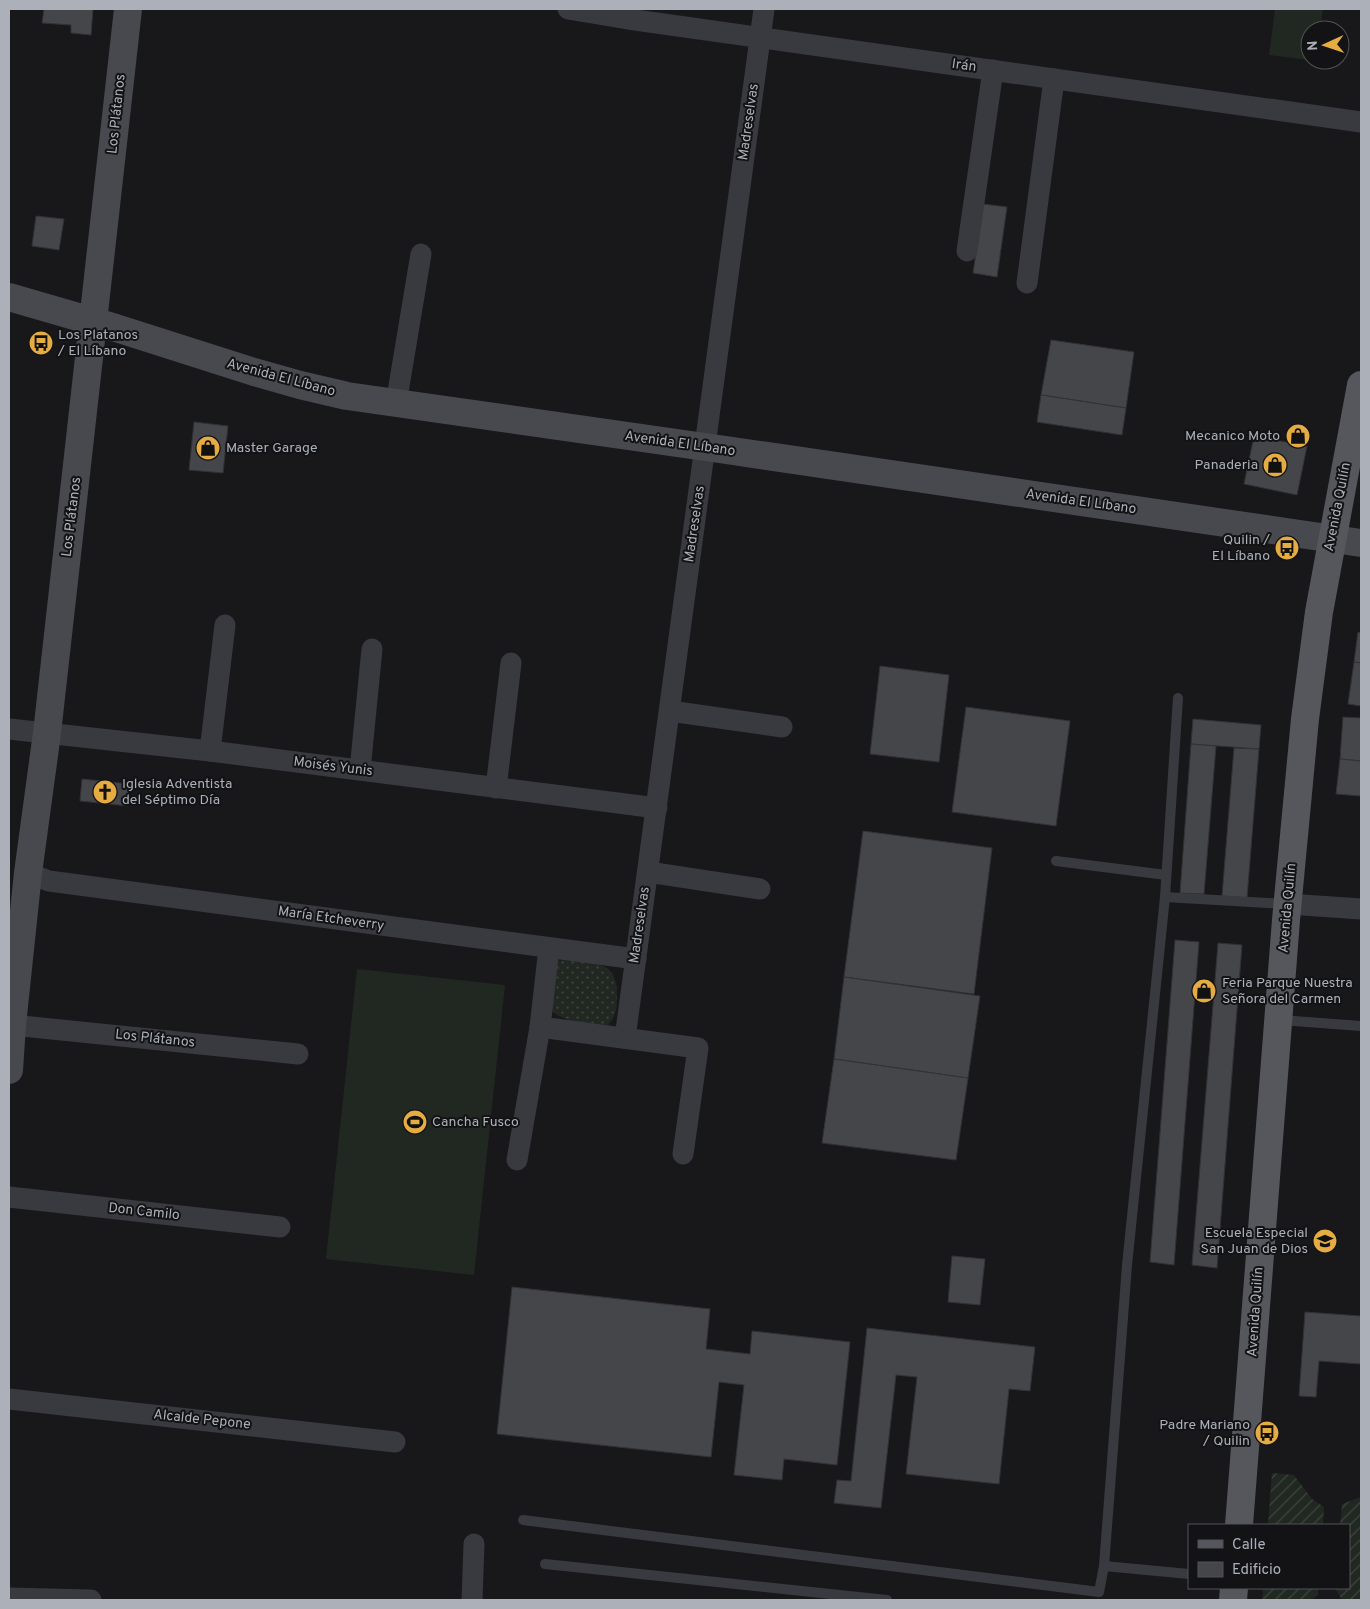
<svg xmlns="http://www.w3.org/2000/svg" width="1370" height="1609" font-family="Overpass,sans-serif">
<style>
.grass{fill:url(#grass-dots)}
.garden{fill:url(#garden-furrows)}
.pitch{fill:#202821}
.building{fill:#45464a;stroke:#323236}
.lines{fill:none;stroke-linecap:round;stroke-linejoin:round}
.lane{stroke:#393a3f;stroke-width:10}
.street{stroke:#393a3f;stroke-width:21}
.secondary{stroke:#47494e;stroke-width:28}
.primary{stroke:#55575d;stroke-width:28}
.labels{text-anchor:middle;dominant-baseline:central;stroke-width:4;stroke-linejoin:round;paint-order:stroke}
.street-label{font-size:14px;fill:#abb0b9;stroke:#131315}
.poi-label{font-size:14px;fill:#abb0b9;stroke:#131315;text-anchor:start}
</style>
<defs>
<pattern id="grass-dots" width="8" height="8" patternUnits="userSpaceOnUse" patternTransform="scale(1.25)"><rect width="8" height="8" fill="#202821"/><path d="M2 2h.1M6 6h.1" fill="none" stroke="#3e453f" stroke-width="1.8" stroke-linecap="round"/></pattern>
<pattern id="garden-furrows" width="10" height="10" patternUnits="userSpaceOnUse" patternTransform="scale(1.25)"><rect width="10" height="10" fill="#202821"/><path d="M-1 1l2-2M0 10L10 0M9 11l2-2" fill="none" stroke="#3e453f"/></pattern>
</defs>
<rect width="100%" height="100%" fill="#18181a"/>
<path class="grass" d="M 563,960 C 594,964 619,958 617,999 C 617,1009 615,1018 608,1025 C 587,1023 562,1024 548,1007 L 557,961 Z"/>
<g class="garden">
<path d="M 1272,1473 L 1294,1475 L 1312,1499 L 1324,1507 L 1323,1525 L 1268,1525 Z"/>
<path d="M 1361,1497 L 1361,1600 L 1342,1600 L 1335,1588 L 1349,1588 L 1349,1525 L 1340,1525 L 1342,1504 Z"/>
<path d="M 1263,1588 L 1318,1588 L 1318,1594 L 1311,1600 L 1262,1600 Z"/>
</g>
<g class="pitch">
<path d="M 1275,9 L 1323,9 L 1320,30 L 1310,30 L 1310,60 L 1317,61 L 1269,55 Z"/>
<path d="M 357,969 L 505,985 L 474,1275 L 326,1259 Z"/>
</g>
<g class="building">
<path d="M 44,9 L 93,9 L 91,35 L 71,33 L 71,25 L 42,23 Z"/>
<path d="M 983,204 L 1007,207 L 997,277 L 973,273 Z"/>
<path d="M 36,216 L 64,219 L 59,250 L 32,246 Z"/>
<path d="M 1051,340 L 1134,352 L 1126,408 L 1041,395 Z"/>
<path d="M 1041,395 L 1126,408 L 1122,435 L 1037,422 Z"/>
<path d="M 194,422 L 228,426 L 223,473 L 189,470 Z"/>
<path d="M 1254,436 L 1307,446 L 1297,495 L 1244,484 Z"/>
<path d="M 1358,632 L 1361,633 L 1361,663 L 1354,662 Z"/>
<path d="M 1354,662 L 1361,663 L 1361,706 L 1348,704 Z"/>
<path d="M 880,666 L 949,675 L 939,762 L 870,754 Z"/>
<path d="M 966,707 L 1070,721 L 1056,826 L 952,812 Z"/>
<path d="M 1343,717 L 1361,718 L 1361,761 L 1340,759 Z"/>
<path d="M 1193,719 L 1261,725 L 1259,749 L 1191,744 Z"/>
<path d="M 1191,744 L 1216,746 L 1204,894 L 1180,893 Z"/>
<path d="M 1234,748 L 1259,749 L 1247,898 L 1222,896 Z"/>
<path d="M 1340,759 L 1361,761 L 1361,796 L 1336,794 Z"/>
<path d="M 82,779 L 130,784 L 128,806 L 80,801 Z"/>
<path d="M 863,831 L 992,848 L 974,994 L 844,977 Z"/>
<path d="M 1175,940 L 1199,942 L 1174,1265 L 1150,1262 Z"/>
<path d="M 1218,943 L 1242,945 L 1217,1268 L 1192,1265 Z"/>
<path d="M 844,977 L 980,996 L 968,1078 L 834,1059 Z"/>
<path d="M 834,1059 L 968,1078 L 956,1160 L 822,1143 Z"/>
<path d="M 952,1256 L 985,1259 L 980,1305 L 948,1302 Z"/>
<path d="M 512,1287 L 710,1309 L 706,1349 L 750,1354 L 752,1331 L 850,1342 L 837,1465 L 784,1459 L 782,1480 L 734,1475 L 744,1385 L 719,1382 L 711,1457 L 497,1434 Z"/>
<path d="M 1305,1312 L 1361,1316 L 1361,1364 L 1319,1361 L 1316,1397 L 1299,1396 Z"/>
<path d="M 867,1328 L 1035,1347 L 1030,1391 L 1009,1389 L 999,1484 L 906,1474 L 917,1377 L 896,1375 L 881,1508 L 834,1503 L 837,1480 L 851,1481 Z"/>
</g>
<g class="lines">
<g class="lane">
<path d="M 1056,861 L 1166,875"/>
<path d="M 1165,897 L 1286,904"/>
<path d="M 1280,1020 L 1361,1026"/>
<path d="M 523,1520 L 1099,1592 L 1104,1566 L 1189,1574"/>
<path d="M 545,1564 L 887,1600"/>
<path d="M 1104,1566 L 1127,1265 L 1165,897 L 1178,698"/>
</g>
<g class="street">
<path d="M 568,9 L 628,19 L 1361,122"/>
<path d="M 967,251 L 993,70"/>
<path d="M 1027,283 L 1054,79"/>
<path d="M 396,404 L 421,254"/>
<path d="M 670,711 L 782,727"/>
<path d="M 9,729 L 210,751 L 657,808"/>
<path d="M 210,751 L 225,625"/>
<path d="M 360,770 L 372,649"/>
<path d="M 496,788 L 511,663"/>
<path d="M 648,872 L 760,889"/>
<path d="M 28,873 L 49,881 L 636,959"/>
<path d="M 1288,904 L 1361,909"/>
<path d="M 12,1025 L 298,1054"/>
<path d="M 540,1027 L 698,1048 L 683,1154"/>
<path d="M 625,1038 L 764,9"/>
<path d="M 517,1160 L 540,1027 L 549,948"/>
<path d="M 9,1197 L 280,1227"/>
<path d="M 9,1399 L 395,1442"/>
<path d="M 9,1598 L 91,1600"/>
<path d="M 472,1600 L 474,1544"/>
</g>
<g class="secondary">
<path d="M 9,297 L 116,328 L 254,372 L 300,385 L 347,396 L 726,450 L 1361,543"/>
<path d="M 9,1070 L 12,1025 L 28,873 L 47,733 L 128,9"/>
</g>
<g class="primary">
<path d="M 1239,1525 L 1286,920 L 1305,719 L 1319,612 L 1361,385"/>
<path d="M 1233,1600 L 1234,1588"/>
</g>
</g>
<defs>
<symbol id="bus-disc" viewBox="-11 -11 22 22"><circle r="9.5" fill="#e6ac44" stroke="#131315"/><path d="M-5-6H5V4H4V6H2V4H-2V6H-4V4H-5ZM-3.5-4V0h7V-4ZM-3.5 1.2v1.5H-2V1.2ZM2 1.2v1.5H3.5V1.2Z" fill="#111"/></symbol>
<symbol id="shop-disc" viewBox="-11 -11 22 22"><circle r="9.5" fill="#e6ac44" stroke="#131315"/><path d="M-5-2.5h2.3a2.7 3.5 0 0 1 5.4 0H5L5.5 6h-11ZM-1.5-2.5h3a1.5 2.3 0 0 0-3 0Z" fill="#111"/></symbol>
<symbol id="church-disc" viewBox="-11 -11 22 22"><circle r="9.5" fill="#e6ac44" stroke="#131315"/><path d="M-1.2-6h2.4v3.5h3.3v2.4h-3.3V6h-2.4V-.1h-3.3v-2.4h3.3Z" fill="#111"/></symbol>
<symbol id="stadium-disc" viewBox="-11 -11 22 22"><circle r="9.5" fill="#e6ac44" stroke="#131315"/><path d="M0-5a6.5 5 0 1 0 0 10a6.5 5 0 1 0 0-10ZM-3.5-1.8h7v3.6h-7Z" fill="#111"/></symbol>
<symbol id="school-disc" viewBox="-11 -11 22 22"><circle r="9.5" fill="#e6ac44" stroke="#131315"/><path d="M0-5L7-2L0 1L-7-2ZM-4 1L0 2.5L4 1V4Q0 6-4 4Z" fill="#111"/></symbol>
</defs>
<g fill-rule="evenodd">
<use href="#bus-disc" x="27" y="329" width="28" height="28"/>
<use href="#shop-disc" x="1284" y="422" width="28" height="28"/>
<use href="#shop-disc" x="194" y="434" width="28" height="28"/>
<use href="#shop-disc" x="1261" y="451" width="28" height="28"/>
<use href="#bus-disc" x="1273" y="534" width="28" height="28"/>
<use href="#church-disc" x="91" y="778" width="28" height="28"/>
<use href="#shop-disc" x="1190" y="977" width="28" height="28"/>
<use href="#stadium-disc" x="401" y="1108" width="28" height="28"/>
<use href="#school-disc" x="1311" y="1227" width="28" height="28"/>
<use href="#bus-disc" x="1253" y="1419" width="28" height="28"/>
</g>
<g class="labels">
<g class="street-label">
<text transform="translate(964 66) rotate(8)">Irán</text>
<text transform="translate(117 114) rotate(-84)">Los Plátanos</text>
<text transform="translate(749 122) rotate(-82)">Madreselvas</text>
<text transform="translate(281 378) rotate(15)">Avenida El Líbano</text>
<text transform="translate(680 444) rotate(8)">Avenida El Líbano</text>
<text transform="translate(1081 502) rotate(8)">Avenida El Líbano</text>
<text transform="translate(1338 507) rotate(-79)">Avenida Quilín</text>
<text transform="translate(72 517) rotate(-83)">Los Plátanos</text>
<text transform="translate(695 524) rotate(-82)">Madreselvas</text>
<text transform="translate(333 767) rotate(7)">Moisés Yunis</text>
<text transform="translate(1288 908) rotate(-85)">Avenida Quilín</text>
<text transform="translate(331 919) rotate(8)">María Etcheverry</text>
<text transform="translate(640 925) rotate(-82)">Madreselvas</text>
<text transform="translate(155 1039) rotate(6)">Los Plátanos</text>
<text transform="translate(144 1212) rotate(6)">Don Camilo</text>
<text transform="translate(1256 1312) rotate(-86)">Avenida Quilín</text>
<text transform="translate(202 1420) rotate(6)">Alcalde Pepone</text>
</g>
<g class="poi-label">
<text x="58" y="335">Los Platanos<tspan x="58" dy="16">/ El Líbano</tspan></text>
<text x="1280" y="436" text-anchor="end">Mecanico Moto</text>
<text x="226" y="448">Master Garage</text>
<text x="1258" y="465" text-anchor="end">Panaderia</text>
<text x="1270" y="540" text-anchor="end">Quilin /<tspan x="1270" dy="16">El Líbano</tspan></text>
<text x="122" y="784">Iglesia Adventista<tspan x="122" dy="16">del Séptimo Día</tspan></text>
<text x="1222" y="983">Feria Parque Nuestra<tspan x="1222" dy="16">Señora del Carmen</tspan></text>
<text x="432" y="1122">Cancha Fusco</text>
<text x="1308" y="1233" text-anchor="end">Escuela Especial<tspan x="1308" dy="16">San Juan de Dios</tspan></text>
<text x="1250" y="1425" text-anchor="end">Padre Mariano<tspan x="1250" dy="16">/ Quilin</tspan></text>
</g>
</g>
<rect width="1370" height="1609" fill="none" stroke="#abb0b9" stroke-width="20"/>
<rect x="1188" y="1524" width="162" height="65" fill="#131315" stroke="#505257"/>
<rect x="1198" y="1540" width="25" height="8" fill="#55575d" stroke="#505257"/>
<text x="1232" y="1549" font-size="15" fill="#abb0b9">Calle</text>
<rect x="1198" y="1562" width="25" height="15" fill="#45464a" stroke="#505257"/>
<text x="1232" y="1574" font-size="15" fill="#abb0b9">Edificio</text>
<g transform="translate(1325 45) rotate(267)"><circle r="24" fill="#131315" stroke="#505257"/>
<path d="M0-4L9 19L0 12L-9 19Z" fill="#e6ac44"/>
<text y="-8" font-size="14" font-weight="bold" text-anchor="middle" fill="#abb0b9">N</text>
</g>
</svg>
